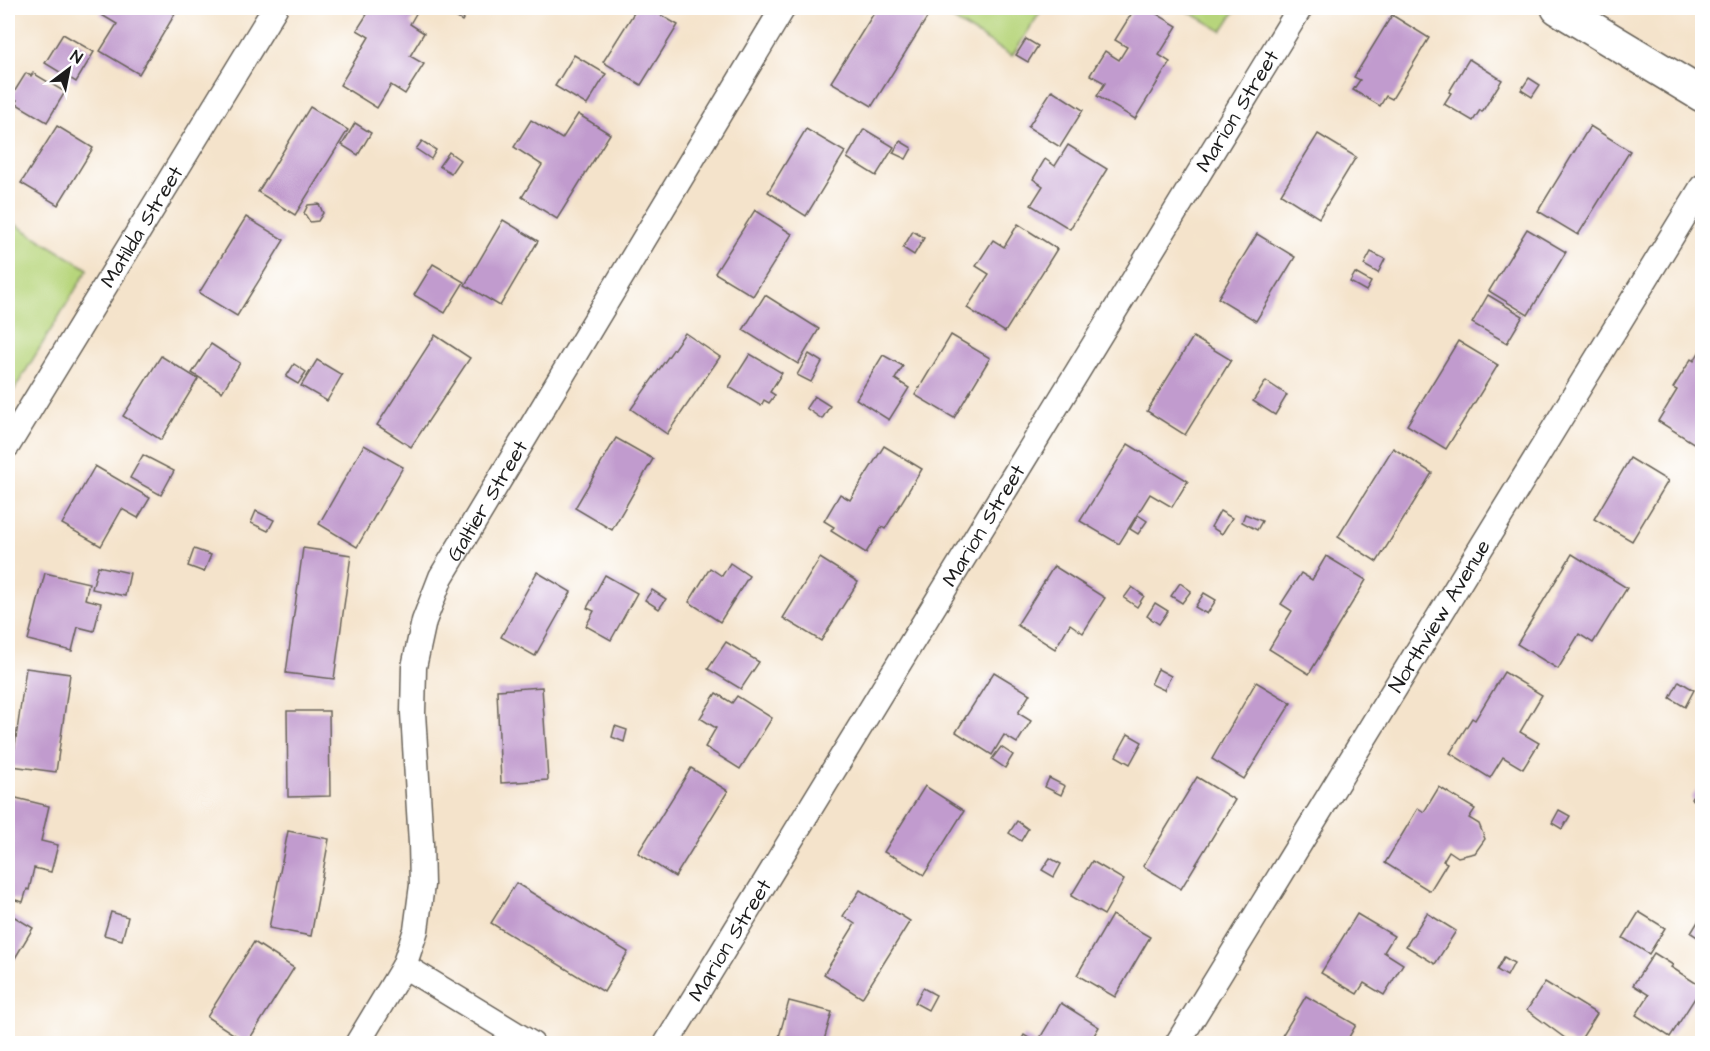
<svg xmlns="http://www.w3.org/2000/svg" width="1710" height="1051" font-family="'Architects Daughter',sans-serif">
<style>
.green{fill:#b7d57b;stroke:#6a784c;stroke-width:1.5}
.building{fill:#c19bce}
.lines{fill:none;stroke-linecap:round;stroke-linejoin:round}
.street-casing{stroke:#686259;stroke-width:27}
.secondary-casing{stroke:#686259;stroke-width:36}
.street{stroke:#fff;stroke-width:24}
.secondary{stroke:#fff;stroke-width:33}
.labels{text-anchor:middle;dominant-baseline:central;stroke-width:5;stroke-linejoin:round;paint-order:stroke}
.street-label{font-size:21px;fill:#1c1c1c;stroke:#fff}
</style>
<rect width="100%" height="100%" fill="#fff"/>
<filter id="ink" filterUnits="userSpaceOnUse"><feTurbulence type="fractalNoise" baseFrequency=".0167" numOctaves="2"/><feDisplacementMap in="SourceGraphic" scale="12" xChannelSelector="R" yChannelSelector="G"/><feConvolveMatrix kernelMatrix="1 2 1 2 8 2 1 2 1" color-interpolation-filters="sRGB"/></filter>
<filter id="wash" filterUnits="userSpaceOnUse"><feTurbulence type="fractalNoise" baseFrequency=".008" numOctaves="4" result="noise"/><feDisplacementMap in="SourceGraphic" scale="24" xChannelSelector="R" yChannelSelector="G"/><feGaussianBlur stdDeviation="1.35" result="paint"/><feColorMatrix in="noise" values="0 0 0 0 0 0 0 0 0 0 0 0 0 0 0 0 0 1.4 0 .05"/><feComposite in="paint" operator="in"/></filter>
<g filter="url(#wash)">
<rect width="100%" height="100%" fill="#f4e3cb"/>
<g class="green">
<path d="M 934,8 L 1043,8 L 1012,56 Z"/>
<path d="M 1182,8 L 1237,8 L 1222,31 Z"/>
<path d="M 8,220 L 88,269 L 8,400 Z"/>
</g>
<g id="blocks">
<g class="building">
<path d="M 104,8 L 165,8 L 175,14 L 139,74 L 100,51 L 117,24 L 100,14 Z"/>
<path d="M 371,8 L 413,8 L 418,10 L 410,24 L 424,33 L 410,56 L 424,64 L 405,94 L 391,85 L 377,108 L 340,85 L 369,37 L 357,30 Z"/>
<path d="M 441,8 L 470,8 L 462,21 Z"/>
<path d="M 637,8 L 649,8 L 678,25 L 641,85 L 603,62 Z"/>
<path d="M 877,8 L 922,8 L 930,13 L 872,106 L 831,82 Z"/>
<path d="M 1135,8 L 1147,8 L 1177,26 L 1159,55 L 1170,62 L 1135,119 L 1097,96 L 1105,83 L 1090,75 L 1105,51 L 1119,60 L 1127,47 L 1115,40 Z"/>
<path d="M 1392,15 L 1429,38 L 1392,99 L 1386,96 L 1380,106 L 1353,90 L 1360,80 L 1354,77 Z"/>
<path d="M 63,34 L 94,52 L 76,82 L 45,63 Z"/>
<path d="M 1026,39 L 1038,46 L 1028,62 L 1016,55 Z"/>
<path d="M 574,55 L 606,74 L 587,105 L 555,86 Z"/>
<path d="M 1469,59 L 1502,80 L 1482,112 L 1480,110 L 1473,121 L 1444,104 L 1451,93 L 1449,92 Z"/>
<path d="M 26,73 L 31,76 L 33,73 L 65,92 L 47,122 L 15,103 L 17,100 L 11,97 Z"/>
<path d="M 1529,78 L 1540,85 L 1532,97 L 1521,90 Z"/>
<path d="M 1052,90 L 1083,110 L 1060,147 L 1028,127 Z"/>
<path d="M 310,107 L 348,130 L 295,215 L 258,192 Z"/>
<path d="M 578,114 L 610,134 L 557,219 L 522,197 L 542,165 L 514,147 L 531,120 L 562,139 Z"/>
<path d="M 355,123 L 371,133 L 358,155 L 342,145 Z"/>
<path d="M 57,126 L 93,148 L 58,205 L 21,183 Z"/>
<path d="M 1590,126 L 1630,151 L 1578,235 L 1538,211 Z"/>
<path d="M 806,129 L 845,152 L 806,216 L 768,192 Z"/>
<path d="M 864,129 L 894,147 L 876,176 L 847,158 Z"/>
<path d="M 1318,134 L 1356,157 L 1319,218 L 1281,194 Z"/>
<path d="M 422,141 L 436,150 L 431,159 L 416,149 Z"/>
<path d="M 900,141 L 912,148 L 906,159 L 893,153 Z"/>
<path d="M 1068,145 L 1107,169 L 1070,229 L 1031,205 L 1043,186 L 1033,179 L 1045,159 L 1055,166 Z"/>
<path d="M 449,152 L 460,160 L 451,173 L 439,166 Z"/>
<path d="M 319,204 L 323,213 L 318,221 L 310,222 L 304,213 L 308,205 Z"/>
<path d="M 755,210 L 792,234 L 753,296 L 715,273 Z"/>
<path d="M 246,217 L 284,240 L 237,316 L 199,293 Z"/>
<path d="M 503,220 L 538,241 L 500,306 L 465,285 Z"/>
<path d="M 1018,224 L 1057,249 L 1005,332 L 967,308 L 989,274 L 976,266 L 993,240 L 1004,247 Z"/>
<path d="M 1527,229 L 1566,252 L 1528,315 L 1489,291 Z"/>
<path d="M 913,231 L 924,238 L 914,255 L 903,248 Z"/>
<path d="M 1257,234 L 1295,257 L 1256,321 L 1218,298 Z"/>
<path d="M 1371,252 L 1385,259 L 1378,273 L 1364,265 Z"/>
<path d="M 433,264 L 464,282 L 445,313 L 414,295 Z"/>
<path d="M 1355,273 L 1371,282 L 1366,291 L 1350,282 Z"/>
<path d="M 765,295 L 819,329 L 798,364 L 743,330 Z"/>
<path d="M 1488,295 L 1523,316 L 1507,343 L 1472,323 Z"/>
<path d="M 685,333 L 720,357 L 667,434 L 631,409 Z"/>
<path d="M 435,335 L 470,358 L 411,447 L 377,425 Z"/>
<path d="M 951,335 L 990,358 L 954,418 L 915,395 Z"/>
<path d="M 1193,337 L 1231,360 L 1185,435 L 1147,411 Z"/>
<path d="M 1458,341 L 1498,365 L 1446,449 L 1407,425 Z"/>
<path d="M 211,344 L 240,363 L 222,392 L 192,373 Z"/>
<path d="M 1702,347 L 1702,432 L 1695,444 L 1658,421 L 1677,390 L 1673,388 L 1691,359 L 1694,361 Z"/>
<path d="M 750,354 L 782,373 L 770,392 L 775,395 L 769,403 L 764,400 L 761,406 L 729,387 Z"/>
<path d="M 809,354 L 822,362 L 811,382 L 797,375 Z"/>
<path d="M 883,355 L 903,366 L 895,379 L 909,388 L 889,420 L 856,399 Z"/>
<path d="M 161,356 L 198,379 L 161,440 L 123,416 Z"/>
<path d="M 317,360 L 342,375 L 327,401 L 301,386 Z"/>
<path d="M 294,364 L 306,372 L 298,384 L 286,377 Z"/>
<path d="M 1266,381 L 1287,395 L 1275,415 L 1253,401 Z"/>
<path d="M 814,396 L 830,406 L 822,419 L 806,408 Z"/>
<path d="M 616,438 L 653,459 L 612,530 L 575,508 Z"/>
<path d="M 1128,444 L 1188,481 L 1172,507 L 1150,494 L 1119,544 L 1080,521 Z"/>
<path d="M 364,445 L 403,467 L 357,547 L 319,524 Z"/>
<path d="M 884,446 L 922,469 L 885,529 L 882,527 L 866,553 L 831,531 L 834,527 L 824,521 L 840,494 L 850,500 Z"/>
<path d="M 1393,448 L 1432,473 L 1377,562 L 1338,537 Z"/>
<path d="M 143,455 L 174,471 L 161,495 L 130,478 Z"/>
<path d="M 1630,458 L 1668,481 L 1632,541 L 1594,519 Z"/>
<path d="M 95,466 L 150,498 L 138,518 L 122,509 L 101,546 L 62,524 Z"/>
<path d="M 256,511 L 274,520 L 268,531 L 251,523 Z"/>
<path d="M 1220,511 L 1232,518 L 1222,534 L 1211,527 Z"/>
<path d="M 1245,514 L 1262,521 L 1257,530 L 1242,522 Z"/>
<path d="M 1138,515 L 1147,521 L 1138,534 L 1130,529 Z"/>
<path d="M 303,548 L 351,555 L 334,679 L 286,673 Z"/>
<path d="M 194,549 L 211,555 L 204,572 L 188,566 Z"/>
<path d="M 1572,554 L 1627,588 L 1593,643 L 1579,634 L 1558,669 L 1517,644 Z"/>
<path d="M 1326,556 L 1366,580 L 1309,674 L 1269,649 L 1292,611 L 1281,604 L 1301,573 L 1312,580 Z"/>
<path d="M 820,558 L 858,582 L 821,641 L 783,618 Z"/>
<path d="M 730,563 L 749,576 L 720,622 L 689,602 L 710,568 L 722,576 Z"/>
<path d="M 98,566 L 130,573 L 125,596 L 92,589 Z"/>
<path d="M 1054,566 L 1105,598 L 1083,633 L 1070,624 L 1055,649 L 1017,625 Z"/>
<path d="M 537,572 L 571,592 L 535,656 L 501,637 Z"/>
<path d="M 45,573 L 89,583 L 85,599 L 101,603 L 94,631 L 78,627 L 72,651 L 28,640 Z"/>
<path d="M 605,575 L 637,593 L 611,640 L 586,626 L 594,611 L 587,608 Z"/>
<path d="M 1180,583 L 1191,591 L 1182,603 L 1171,596 Z"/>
<path d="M 1132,587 L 1144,596 L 1137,607 L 1124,598 Z"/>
<path d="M 652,590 L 666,599 L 659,609 L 645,600 Z"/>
<path d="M 1204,593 L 1216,600 L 1207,614 L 1195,607 Z"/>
<path d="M 1155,603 L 1168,611 L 1159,624 L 1147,616 Z"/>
<path d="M 726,642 L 759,662 L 741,689 L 708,669 Z"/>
<path d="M 26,668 L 70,674 L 56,772 L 12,766 Z"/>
<path d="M 1158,669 L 1171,676 L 1164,690 L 1151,684 Z"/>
<path d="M 994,672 L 1030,694 L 1018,713 L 1031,721 L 1017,743 L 1004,735 L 992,755 L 956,732 Z"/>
<path d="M 1504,672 L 1542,695 L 1520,732 L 1539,743 L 1523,769 L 1503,757 L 1490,778 L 1450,753 L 1472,718 L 1475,720 Z"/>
<path d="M 1679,681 L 1694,690 L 1685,707 L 1670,698 Z"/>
<path d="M 1256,682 L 1291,703 L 1244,779 L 1212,759 Z"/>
<path d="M 542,687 L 548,780 L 501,783 L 497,690 Z"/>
<path d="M 716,693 L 732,703 L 737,696 L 772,718 L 740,769 L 705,747 L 716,728 L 700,718 Z"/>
<path d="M 287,711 L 329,711 L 330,796 L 288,797 Z"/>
<path d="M 615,726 L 627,730 L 624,742 L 612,737 Z"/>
<path d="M 1128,734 L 1142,742 L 1130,764 L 1116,756 Z"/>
<path d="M 1001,747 L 1013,755 L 1005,768 L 992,759 Z"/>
<path d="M 691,768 L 728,791 L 675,877 L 638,853 Z"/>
<path d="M 1197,777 L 1235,800 L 1181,889 L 1143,866 Z"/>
<path d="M 1049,778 L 1065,786 L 1061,795 L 1045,787 Z"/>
<path d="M 1702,781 L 1702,806 L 1691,799 Z"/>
<path d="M 925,786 L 964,811 L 924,875 L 893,856 L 893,857 L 884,852 Z"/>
<path d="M 1439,787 L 1475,809 L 1469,818 L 1479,824 L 1485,839 L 1475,853 L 1458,857 L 1449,851 L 1443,861 L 1447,863 L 1430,891 L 1385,863 L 1418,808 L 1424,812 Z"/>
<path d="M 8,796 L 49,806 L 41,841 L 58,845 L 51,872 L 34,868 L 29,890 L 27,889 L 23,902 L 8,898 Z"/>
<path d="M 1559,810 L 1570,816 L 1562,829 L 1552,823 Z"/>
<path d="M 1017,821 L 1028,829 L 1021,841 L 1009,833 Z"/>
<path d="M 288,831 L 329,839 L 311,936 L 269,928 Z"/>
<path d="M 1050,858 L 1061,864 L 1054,877 L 1042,870 Z"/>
<path d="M 1092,861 L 1124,880 L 1104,915 L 1071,896 Z"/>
<path d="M 516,883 L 628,952 L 604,992 L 491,923 Z"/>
<path d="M 860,890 L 910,921 L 862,998 L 824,974 L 855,924 L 843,916 Z"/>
<path d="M 111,912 L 128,917 L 122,940 L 104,935 Z"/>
<path d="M 1639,912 L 1665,928 L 1649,954 L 1623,938 Z"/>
<path d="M 8,913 L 33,928 L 8,970 Z"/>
<path d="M 1427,913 L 1456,931 L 1435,964 L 1406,946 Z"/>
<path d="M 1357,914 L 1394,936 L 1384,952 L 1403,964 L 1384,995 L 1364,983 L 1357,994 L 1321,973 Z"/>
<path d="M 1112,915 L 1150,937 L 1115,997 L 1077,975 Z"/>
<path d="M 1702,915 L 1702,940 L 1691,933 Z"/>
<path d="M 254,942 L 294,968 L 247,1043 L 207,1017 Z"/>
<path d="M 1654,953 L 1673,965 L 1671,967 L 1702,987 L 1670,1037 L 1636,1015 L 1649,995 L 1633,985 Z"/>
<path d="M 1504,957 L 1514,963 L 1507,976 L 1497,970 Z"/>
<path d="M 1545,982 L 1597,1014 L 1578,1044 L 1573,1044 L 1527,1010 Z"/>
<path d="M 923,988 L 936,995 L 928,1010 L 915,1003 Z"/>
<path d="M 1306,996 L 1356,1025 L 1345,1044 L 1277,1044 Z"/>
<path d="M 789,1001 L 832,1012 L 823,1044 L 777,1044 Z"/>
<path d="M 1061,1003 L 1099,1027 L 1089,1044 L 1019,1044 L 1024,1035 L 1037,1043 Z"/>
</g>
</g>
</g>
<g filter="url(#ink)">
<use href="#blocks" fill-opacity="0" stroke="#686259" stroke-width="1.5"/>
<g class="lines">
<defs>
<g id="street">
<path id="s1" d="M 8,445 L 275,8"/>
<path d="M 404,966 L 532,1044"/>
<path id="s2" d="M 357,1044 L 404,966 L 416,930 L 422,885 L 421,843 L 413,713 L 414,667 L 424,621 L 441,577 L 783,8"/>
<path id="s3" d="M 666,1044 L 1300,8"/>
<path id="s4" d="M 1177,1044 L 1702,187"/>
</g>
<path id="secondary" d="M 1558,8 L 1702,95"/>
</defs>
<use href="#street" class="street-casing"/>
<use href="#secondary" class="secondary-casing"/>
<use href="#street" class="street"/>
<use href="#secondary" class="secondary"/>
</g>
</g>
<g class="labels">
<g class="street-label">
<text stroke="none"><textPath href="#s3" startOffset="1094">Marion Street</textPath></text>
<text stroke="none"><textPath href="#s1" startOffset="256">Matilda Street</textPath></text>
<text stroke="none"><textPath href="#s2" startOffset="576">Galtier Street</textPath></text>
<text stroke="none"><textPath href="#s3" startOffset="608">Marion Street</textPath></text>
<text stroke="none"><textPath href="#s4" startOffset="502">Northview Avenue</textPath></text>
<text stroke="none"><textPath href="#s3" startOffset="122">Marion Street</textPath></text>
</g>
</g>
<rect width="1710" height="1051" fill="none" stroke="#fff" stroke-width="30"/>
<g transform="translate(69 69) rotate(32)" stroke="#ffffff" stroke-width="4.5" paint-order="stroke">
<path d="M0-4.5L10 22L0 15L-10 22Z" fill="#1c1c1c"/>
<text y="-9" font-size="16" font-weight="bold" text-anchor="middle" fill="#1c1c1c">N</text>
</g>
</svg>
